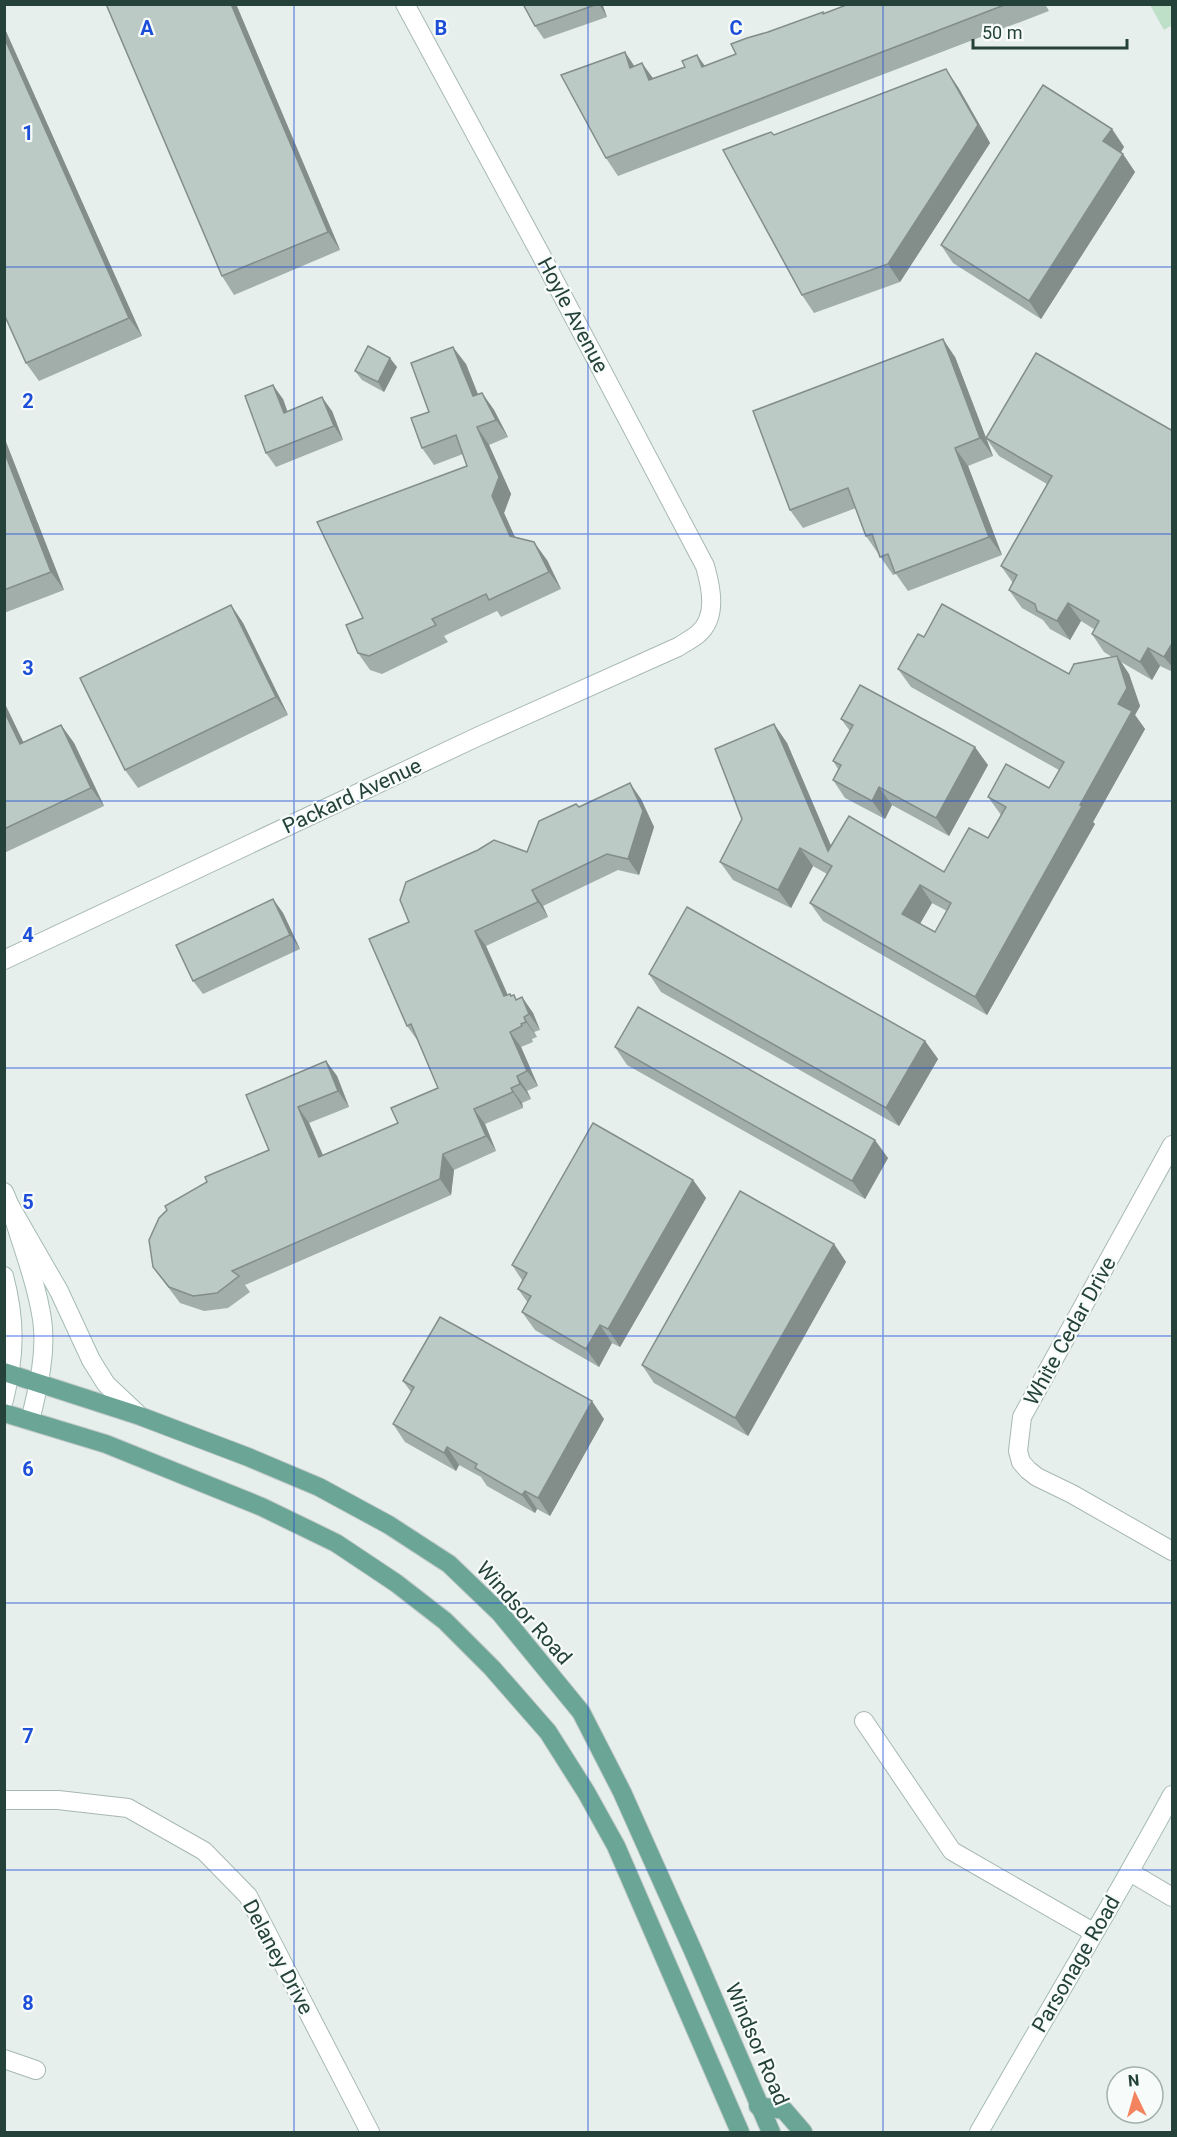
<svg xmlns="http://www.w3.org/2000/svg" width="1177" height="2137" font-family="Roboto,sans-serif">
<style>
.green{fill:#bfe0c8}
.lines{fill:none;stroke-linecap:round;stroke-linejoin:round}
.street-casing{stroke:#a8b8b2;stroke-width:20}
.secondary-casing{stroke:#a4bbb3;stroke-width:20}
.primary-casing{stroke:#c2cac8;stroke-width:20}
.street{stroke:#fff;stroke-width:18}
.secondary{stroke:#fff;stroke-width:18}
.primary{stroke:#6aa596;stroke-width:18}
.wall{fill:#a1aea9;fill-rule:evenodd}
.shaded-wall{fill:#838d89}
.building{fill:#bbcac4;stroke:#838d89;stroke-width:1.5;fill-rule:evenodd}
.grid{fill:none;stroke:#1d4ed8;stroke-width:1.5;stroke-opacity:0.55}
.labels{text-anchor:middle;dominant-baseline:central;stroke-width:4.5;stroke-linejoin:round;paint-order:stroke}
.street-label{font-size:21px;fill:#24423a;stroke:#f7fbf9}
.grid-label{font-size:20px;text-anchor:middle;font-weight:bold;fill:#1d4ed8;stroke:#f7fbf9;stroke-width:4.5;stroke-linejoin:round;paint-order:stroke}
</style>
<rect width="100%" height="100%" fill="#e6efeb"/>
<path class="green" d="M 1150,5 L 1172,5 L 1172,25 L 1164,30 Z"/>
<g class="lines">
<defs>
<g id="street">
<path d="M 4,960 L 477,737 L 678,647 C 684,643 692,639 698,634 C 718,617 711,587 705,566 L 541,255 L 405,4"/>
<path d="M 1172,1145 L 1022,1417 L 1018,1451 L 1021,1462 L 1028,1470 L 1037,1477 L 1072,1494 L 1172,1551"/>
<path d="M 864,1721 L 952,1851 L 1093,1932"/>
<path d="M 4,1800 L 58,1800 L 128,1808 L 204,1851 L 248,1896 L 370,2132"/>
<path d="M 1130,1872 L 1172,1897"/>
<path d="M 4,2059 L 36,2070"/>
</g>
<g id="secondary">
<path d="M 4,1192 L 10,1206 C 21,1243 36,1281 42,1319 C 47,1353 38,1388 30,1421"/>
<path d="M 10,1206 L 59,1291 L 91,1360 L 106,1384 L 140,1416"/>
<path d="M 4,1276 C 16,1321 15,1355 4,1400"/>
<path d="M 979,2132 C 1043,2020 1110,1909 1172,1795"/>
</g>
<g id="primary">
<path d="M 4,1372 L 140,1416 L 248,1457 L 319,1487 L 389,1525 L 449,1564 L 500,1613 L 581,1712 L 622,1792 L 694,1953 L 771,2132"/>
<path d="M 4,1413 L 106,1444 L 262,1507 L 336,1543 L 396,1583 L 445,1621 L 492,1668 L 548,1732 L 586,1792 L 616,1846 L 740,2132"/>
<path d="M 758,2106 L 784,2110 L 803,2132"/>
</g>
</defs>
<use href="#street" class="street-casing"/>
<use href="#secondary" class="secondary-casing"/>
<use href="#primary" class="primary-casing"/>
<use href="#street" class="street"/>
<use href="#secondary" class="secondary"/>
<use href="#primary" class="primary"/>
</g>
<g class="wall">
<path d="M 236,4 L 340,250 L 234,295 L 222,276 Z"/>
<path d="M 523,4 L 607,4 L 603,6 L 607,17 L 544,39 L 535,26 Z"/>
<path d="M 849,4 L 1045,4 L 1049,11 L 618,176 L 606,158 L 634,66 L 653,78 L 705,66 L 736,54 L 768,32 Z"/>
<path d="M 4,27 L 142,336 L 39,381 L 26,363 Z"/>
<path d="M 958,87 L 990,143 L 900,282 L 814,313 L 802,295 L 774,135 Z"/>
<path d="M 1112,129 L 1124,147 L 1121,152 L 1135,172 L 1041,319 L 953,263 L 941,245 Z"/>
<path d="M 955,357 L 993,456 L 968,466 L 1002,555 L 908,591 L 896,574 L 893,575 L 866,536 L 856,508 L 803,528 L 790,510 Z"/>
<path d="M 466,364 L 478,394 L 482,393 L 494,410 L 508,437 L 489,445 L 511,494 L 504,513 L 515,537 L 547,560 L 561,589 L 501,617 L 497,611 L 444,636 L 448,642 L 382,674 L 370,670 L 358,653 L 363,618 L 467,466 L 463,454 L 434,465 L 422,448 L 429,412 Z"/>
<path d="M 397,367 L 384,392 L 362,380 L 355,371 Z"/>
<path d="M 283,399 L 287,411 L 332,411 L 343,440 L 276,467 L 266,453 Z"/>
<path d="M 1173,431 L 1173,672 L 1160,666 L 1152,680 L 1121,662 L 1129,674 L 1140,706 L 1135,715 L 1145,729 L 1093,822 L 1095,824 L 987,1015 L 823,921 L 810,903 L 827,874 L 813,866 L 791,908 L 733,880 L 720,862 L 742,819 L 774,724 L 787,743 L 831,846 L 944,872 L 988,838 L 1001,815 L 988,797 L 1049,788 L 1059,770 L 911,687 L 898,669 L 924,637 L 1069,674 L 1112,657 L 1104,652 L 1092,634 L 1094,629 L 1081,621 L 1070,640 L 1050,629 L 1043,620 L 1022,608 L 1009,590 L 1013,583 L 1001,566 L 1047,484 L 999,456 L 986,438 ZM 932,903 L 947,911 L 935,932 L 920,924 Z"/>
<path d="M 4,437 L 64,590 L 4,613 Z"/>
<path d="M 231,605 L 243,623 L 288,715 L 138,788 L 125,770 Z"/>
<path d="M 4,702 L 23,742 L 61,725 L 74,743 L 104,806 L 4,853 Z"/>
<path d="M 841,719 L 988,765 L 949,836 L 892,805 L 885,819 L 845,798 L 833,780 L 838,769 L 833,761 L 850,731 Z"/>
<path d="M 641,799 L 654,827 L 639,875 L 618,870 L 543,906 L 548,917 L 486,946 L 508,995 L 517,1000 L 522,997 L 533,1013 L 540,1030 L 534,1032 L 537,1037 L 532,1039 L 533,1042 L 521,1047 L 538,1086 L 527,1091 L 531,1099 L 522,1103 L 523,1108 L 485,1124 L 496,1151 L 454,1170 L 451,1195 L 245,1285 L 250,1292 L 228,1308 L 204,1311 L 180,1303 L 153,1267 L 269,1150 L 326,1061 L 337,1076 L 349,1107 L 309,1123 L 323,1155 L 398,1123 L 438,1088 L 418,1041 L 407,1026 L 409,922 L 527,852 L 579,807 Z"/>
<path d="M 273,899 L 283,913 L 300,949 L 203,994 L 193,981 Z"/>
<path d="M 649,974 L 925,1041 L 938,1059 L 899,1126 L 661,992 Z"/>
<path d="M 615,1047 L 888,1158 L 865,1199 L 627,1065 Z"/>
<path d="M 693,1180 L 706,1198 L 620,1347 L 612,1343 L 599,1367 L 535,1330 L 522,1312 L 528,1303 L 518,1289 L 522,1280 L 512,1265 Z"/>
<path d="M 834,1244 L 846,1262 L 748,1436 L 654,1383 L 642,1365 Z"/>
<path d="M 403,1381 L 604,1419 L 550,1516 L 537,1509 L 535,1513 L 487,1486 L 481,1477 L 459,1465 L 456,1471 L 405,1442 L 393,1424 L 411,1392 Z"/>
</g>
<g class="shaded-wall">
<path d="M 231,4 L 236,4 L 340,250 L 328,232 Z"/>
<path d="M 599,4 L 603,4 L 603,6 L 607,17 Z"/>
<path d="M 4,27 L 142,336 L 129,318 L 4,37 Z"/>
<path d="M 625,52 L 637,70 L 630,68 Z"/>
<path d="M 697,55 L 710,73 L 702,67 Z"/>
<path d="M 642,63 L 655,81 L 649,80 Z"/>
<path d="M 946,69 L 958,87 L 990,143 L 900,282 L 888,264 Z"/>
<path d="M 1112,129 L 1124,147 L 1116,160 L 1103,141 Z"/>
<path d="M 1123,154 L 1135,172 L 1041,319 L 1029,301 Z"/>
<path d="M 943,339 L 955,357 L 993,456 L 980,438 Z"/>
<path d="M 453,347 L 466,364 L 485,413 L 473,396 Z"/>
<path d="M 390,358 L 397,367 L 384,392 L 378,382 Z"/>
<path d="M 273,385 L 283,399 L 293,427 L 284,413 Z"/>
<path d="M 482,393 L 494,410 L 508,437 L 496,420 Z"/>
<path d="M 322,397 L 332,411 L 343,440 L 334,426 Z"/>
<path d="M 477,427 L 489,445 L 511,494 L 504,513 L 522,553 L 510,536 L 492,496 Z"/>
<path d="M 4,437 L 64,590 L 51,572 L 4,451 Z"/>
<path d="M 955,448 L 968,466 L 1002,555 L 989,537 Z"/>
<path d="M 534,542 L 547,560 L 561,589 L 549,572 Z"/>
<path d="M 1068,603 L 1081,621 L 1070,640 L 1057,621 Z"/>
<path d="M 231,605 L 243,623 L 288,715 L 276,697 Z"/>
<path d="M 1173,642 L 1173,668 L 1164,657 Z"/>
<path d="M 1148,648 L 1160,666 L 1152,680 L 1140,662 Z"/>
<path d="M 1117,656 L 1129,674 L 1140,706 L 1135,715 L 1145,729 L 1093,822 L 1095,824 L 987,1015 L 975,997 L 1080,805 L 1118,704 Z"/>
<path d="M 4,702 L 33,762 L 20,744 L 4,711 Z"/>
<path d="M 774,724 L 787,743 L 841,869 L 828,851 Z"/>
<path d="M 61,725 L 74,743 L 104,806 L 91,788 Z"/>
<path d="M 975,747 L 988,765 L 949,836 L 936,818 Z"/>
<path d="M 630,783 L 641,799 L 654,827 L 639,875 L 628,859 Z"/>
<path d="M 879,787 L 892,805 L 885,819 L 872,801 Z"/>
<path d="M 800,848 L 813,866 L 791,908 L 778,890 Z"/>
<path d="M 920,885 L 932,903 L 915,932 L 902,914 Z"/>
<path d="M 532,890 L 543,906 L 548,917 L 538,902 Z"/>
<path d="M 273,899 L 283,913 L 300,949 L 290,935 Z"/>
<path d="M 475,931 L 486,946 L 515,1012 L 504,996 Z"/>
<path d="M 522,997 L 533,1013 L 540,1030 L 529,1014 Z"/>
<path d="M 524,1017 L 534,1032 L 537,1037 L 526,1022 Z"/>
<path d="M 510,1032 L 521,1047 L 538,1086 L 527,1071 Z"/>
<path d="M 925,1041 L 938,1059 L 899,1126 L 886,1108 Z"/>
<path d="M 326,1061 L 337,1076 L 349,1107 L 338,1091 Z"/>
<path d="M 517,1076 L 527,1091 L 531,1099 L 520,1084 Z"/>
<path d="M 511,1088 L 522,1103 L 523,1108 L 513,1092 Z"/>
<path d="M 298,1107 L 309,1123 L 330,1172 L 319,1157 Z"/>
<path d="M 474,1109 L 485,1124 L 496,1151 L 486,1136 Z"/>
<path d="M 875,1140 L 888,1158 L 865,1199 L 852,1181 Z"/>
<path d="M 443,1154 L 454,1170 L 451,1195 L 440,1179 Z"/>
<path d="M 693,1180 L 706,1198 L 620,1347 L 608,1329 Z"/>
<path d="M 834,1244 L 846,1262 L 748,1436 L 735,1418 Z"/>
<path d="M 600,1325 L 612,1343 L 599,1367 L 586,1349 Z"/>
<path d="M 592,1401 L 604,1419 L 550,1516 L 538,1498 Z"/>
<path d="M 447,1447 L 459,1465 L 456,1471 L 444,1453 Z"/>
<path d="M 525,1491 L 537,1509 L 535,1513 L 522,1495 Z"/>
</g>
<g class="building">
<path d="M 106,4 L 231,4 L 328,232 L 222,276 Z"/>
<path d="M 523,4 L 598,4 L 535,26 Z"/>
<path d="M 849,4 L 1007,4 L 606,158 L 561,75 L 625,52 L 630,68 L 642,63 L 649,80 L 685,67 L 682,61 L 697,55 L 702,67 L 736,54 L 731,44 L 747,38 L 768,32 L 823,12 L 823,14 Z"/>
<path d="M 4,37 L 129,318 L 26,363 L 4,314 Z"/>
<path d="M 946,69 L 978,125 L 888,264 L 802,295 L 723,150 L 771,132 L 774,135 Z"/>
<path d="M 1043,85 L 1112,129 L 1103,141 L 1123,154 L 1029,301 L 941,245 Z"/>
<path d="M 943,339 L 980,438 L 955,448 L 989,537 L 895,573 L 888,554 L 880,557 L 872,534 L 866,536 L 848,488 L 790,510 L 753,411 Z"/>
<path d="M 368,346 L 390,358 L 378,382 L 355,371 Z"/>
<path d="M 453,347 L 473,396 L 482,393 L 496,420 L 477,427 L 499,477 L 492,496 L 510,536 L 534,542 L 549,572 L 489,600 L 486,594 L 432,619 L 436,625 L 369,656 L 358,653 L 346,625 L 363,618 L 317,522 L 467,466 L 456,435 L 422,448 L 411,418 L 429,412 L 411,363 Z"/>
<path d="M 1036,353 L 1173,431 L 1173,642 L 1164,657 L 1148,648 L 1140,662 L 1092,634 L 1099,621 L 1068,603 L 1057,621 L 1037,611 L 1035,604 L 1009,590 L 1017,575 L 1001,566 L 1052,476 L 986,438 Z"/>
<path d="M 273,385 L 284,413 L 322,397 L 334,426 L 266,453 L 245,396 Z"/>
<path d="M 4,451 L 51,572 L 4,590 Z"/>
<path d="M 942,604 L 1069,674 L 1074,664 L 1117,656 L 1127,688 L 1118,704 L 1132,711 L 1080,805 L 1082,806 L 975,997 L 810,903 L 832,866 L 800,848 L 778,890 L 720,862 L 742,819 L 715,749 L 774,724 L 828,851 L 849,816 L 944,872 L 969,828 L 988,838 L 1006,807 L 988,797 L 1006,764 L 1049,788 L 1064,762 L 898,669 L 918,634 L 924,637 ZM 920,885 L 951,903 L 935,932 L 902,914 Z"/>
<path d="M 231,605 L 276,697 L 125,770 L 80,678 Z"/>
<path d="M 860,685 L 975,747 L 936,818 L 879,787 L 872,801 L 833,780 L 841,765 L 833,761 L 853,725 L 841,719 Z"/>
<path d="M 4,711 L 20,744 L 61,725 L 91,788 L 4,829 Z"/>
<path d="M 630,783 L 643,811 L 628,859 L 607,854 L 532,890 L 538,902 L 475,931 L 504,996 L 510,994 L 511,996 L 514,995 L 516,1000 L 522,997 L 529,1014 L 524,1017 L 526,1022 L 521,1024 L 522,1026 L 510,1032 L 527,1071 L 517,1076 L 520,1084 L 511,1088 L 513,1092 L 474,1109 L 486,1136 L 443,1154 L 440,1179 L 232,1271 L 239,1276 L 217,1293 L 193,1296 L 169,1287 L 153,1267 L 149,1240 L 159,1218 L 167,1210 L 165,1206 L 207,1182 L 205,1177 L 269,1150 L 246,1095 L 326,1061 L 338,1091 L 298,1107 L 319,1157 L 398,1123 L 391,1108 L 438,1088 L 411,1024 L 407,1026 L 369,939 L 409,922 L 400,900 L 406,882 L 478,850 L 494,840 L 527,852 L 539,821 L 576,804 L 579,807 Z"/>
<path d="M 273,899 L 290,935 L 193,981 L 176,945 Z"/>
<path d="M 687,907 L 925,1041 L 886,1108 L 649,974 Z"/>
<path d="M 638,1007 L 875,1140 L 852,1181 L 615,1047 Z"/>
<path d="M 593,1123 L 693,1180 L 608,1329 L 600,1325 L 586,1349 L 522,1312 L 531,1296 L 518,1289 L 527,1273 L 512,1265 Z"/>
<path d="M 740,1191 L 834,1244 L 735,1418 L 642,1365 Z"/>
<path d="M 440,1317 L 592,1401 L 538,1498 L 525,1491 L 522,1495 L 475,1468 L 477,1464 L 447,1447 L 444,1453 L 393,1424 L 414,1387 L 403,1381 Z"/>
</g>
<path class="grid" d="M 294,4 L 294,2132M 588,4 L 588,2132M 883,4 L 883,2132M 4,267 L 1172,267M 4,534 L 1172,534M 4,801 L 1172,801M 4,1068 L 1172,1068M 4,1336 L 1172,1336M 4,1603 L 1172,1603M 4,1870 L 1172,1870"/>
<g class="labels">
<g class="street-label">
<text transform="translate(573 315) rotate(62)">Hoyle Avenue</text>
<text transform="translate(352 796) rotate(-25)">Packard Avenue</text>
<text transform="translate(1070 1331) rotate(-61)">White Cedar Drive</text>
<text transform="translate(524 1613) rotate(48)">Windsor Road</text>
<text transform="translate(278 1957) rotate(62)">Delaney Drive</text>
<text transform="translate(1076 1964) rotate(-60)">Parsonage Road</text>
<text transform="translate(757 2044) rotate(67)">Windsor Road</text>
</g>
</g>
<g class="grid-label">
<text x="147" y="35">A</text>
<text x="441" y="35">B</text>
<text x="736" y="35">C</text>
<text x="28" y="140">1</text>
<text x="28" y="408">2</text>
<text x="28" y="675">3</text>
<text x="28" y="942">4</text>
<text x="28" y="1209">5</text>
<text x="28" y="1476">6</text>
<text x="28" y="1743">7</text>
<text x="28" y="2010">8</text>
</g>
<rect width="1177" height="2137" fill="none" stroke="#24423a" stroke-width="12"/>
<g transform="translate(1135 2095) rotate(355)"><circle r="28" fill="#f7fbf9" stroke="#a3b1ad" stroke-width="1.5"/>
<path d="M0-4.5L10 22L0 15L-10 22Z" fill="#f4845f"/>
<text y="-9" font-size="16" font-weight="bold" text-anchor="middle" fill="#24423a">N</text>
</g>
<path d="M973 39v9h154v-9" fill="none" stroke="#24423a" stroke-width="3"/>
<text x="982" y="39" font-size="18" fill="#24423a" stroke="#f7fbf9" stroke-width="4.5" paint-order="stroke">50 m</text>
</svg>
